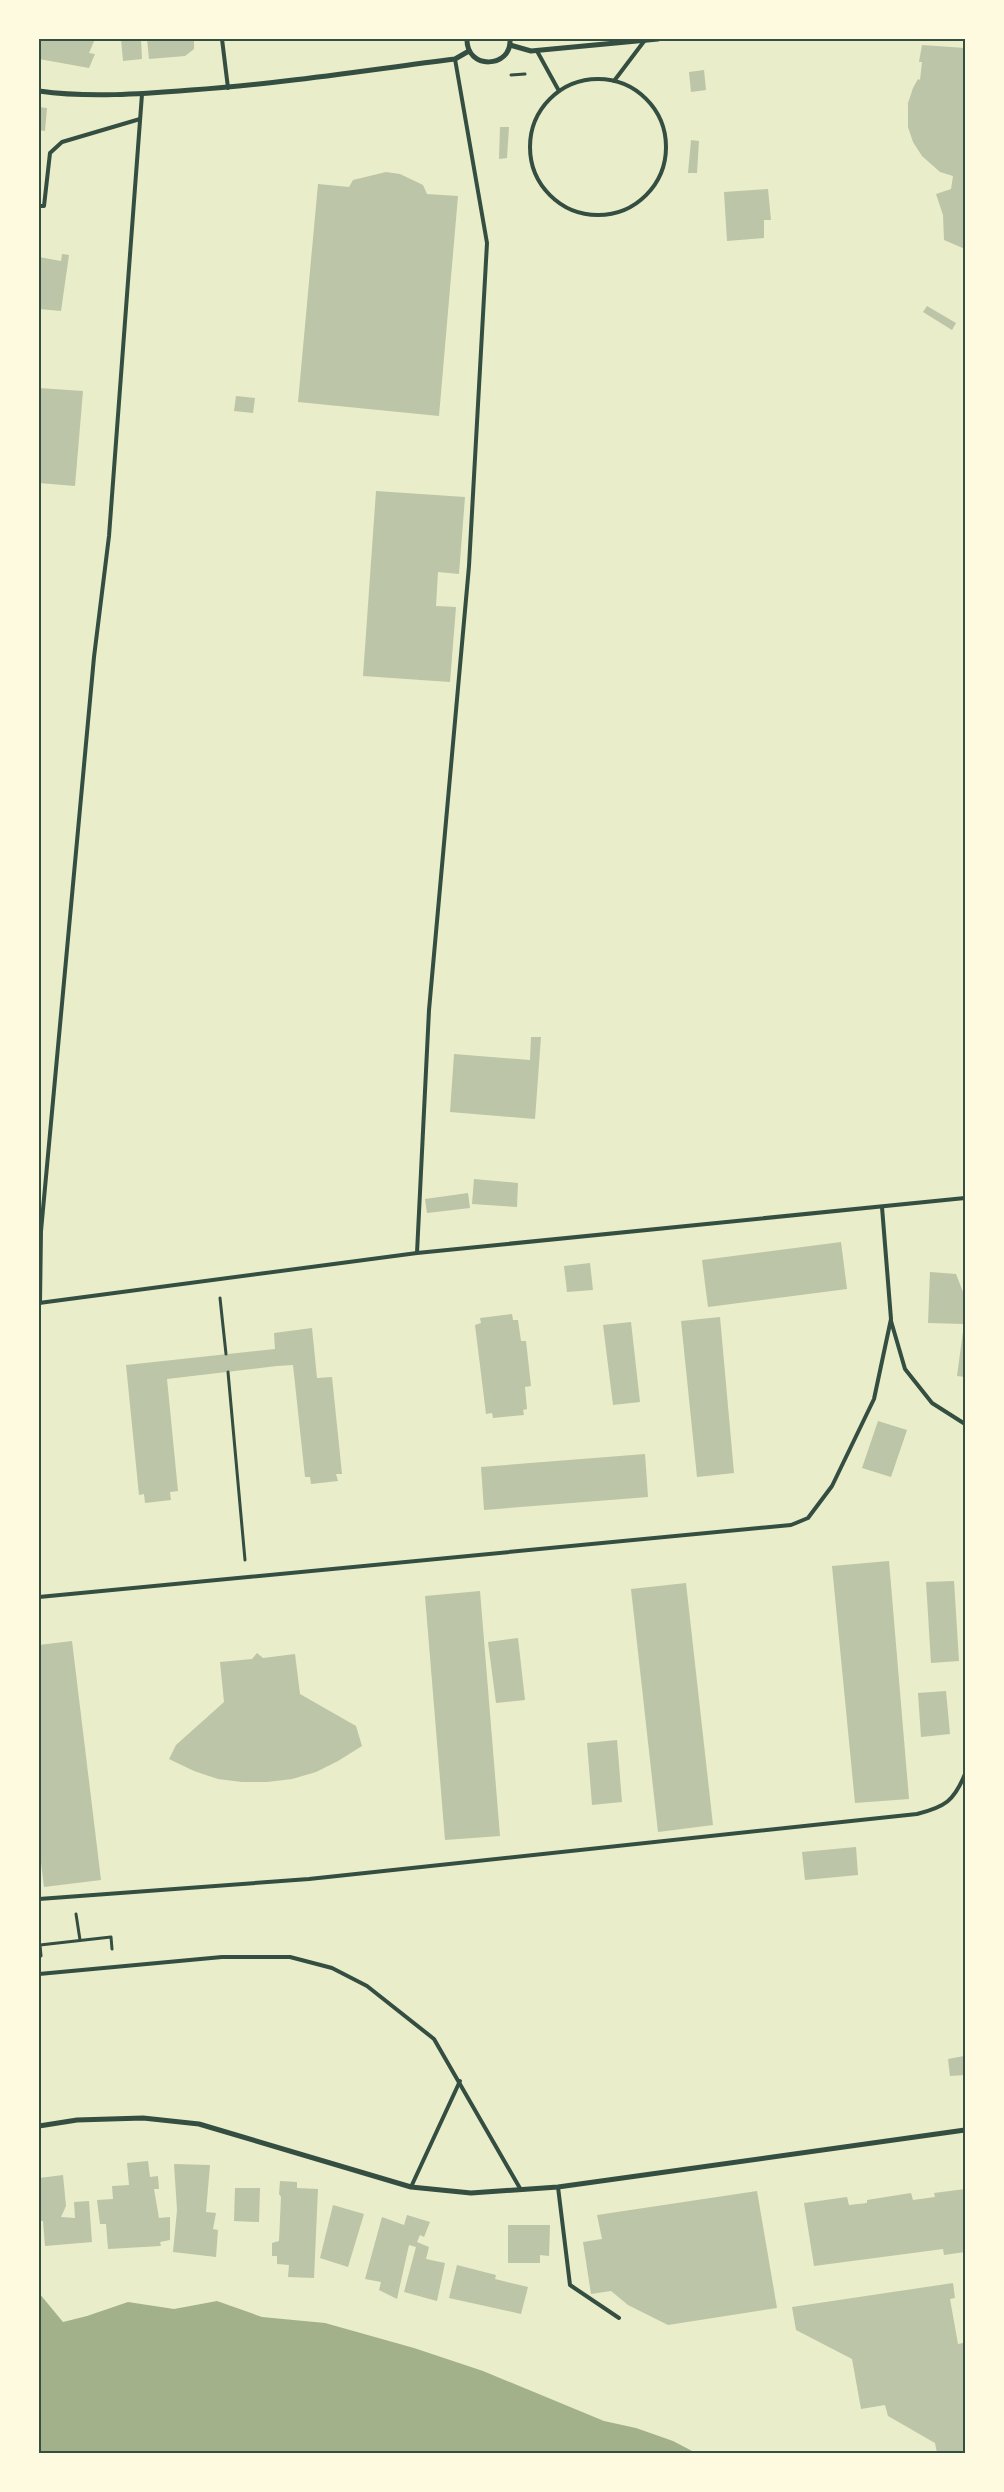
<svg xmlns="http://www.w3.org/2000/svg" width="1004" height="2492" font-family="'Exo 2',sans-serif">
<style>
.water{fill:#a3b18a}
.building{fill:#bcc5a7}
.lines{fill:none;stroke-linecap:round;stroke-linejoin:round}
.path{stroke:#344e41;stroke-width:3}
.service{stroke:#344e41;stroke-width:4}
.minor{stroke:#344e41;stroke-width:5}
.neatline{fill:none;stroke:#344e41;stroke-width:2}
</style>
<rect width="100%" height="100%" fill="#e9edc9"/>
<path class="water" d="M 39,2293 L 63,2322 L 87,2316 L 128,2302 L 174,2309 L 217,2301 L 262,2317 L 325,2323 L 414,2348 L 483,2371 L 604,2421 L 636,2428 L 673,2441 L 696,2453 L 39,2453 Z"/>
<g class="building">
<path d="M 39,39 L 95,39 L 89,53 L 95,54 L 89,68 L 39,59 Z"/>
<path d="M 121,39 L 141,39 L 142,59 L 123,61 Z"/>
<path d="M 147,39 L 194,39 L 194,49 L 185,56 L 149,59 Z"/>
<path d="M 922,45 L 965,48 L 965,249 L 944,240 L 943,215 L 936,194 L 951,189 L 953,176 L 940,172 L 922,156 L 913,142 L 908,127 L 908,103 L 913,88 L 918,79 L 920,80 L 922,62 L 919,62 Z"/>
<path d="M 704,70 L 706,90 L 691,92 L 689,72 Z"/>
<path d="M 39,107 L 47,108 L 45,131 L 39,130 Z"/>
<path d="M 500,127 L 509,127 L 507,158 L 499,159 Z"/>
<path d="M 691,140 L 699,141 L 697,173 L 688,173 Z"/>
<path d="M 386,172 L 400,174 L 423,185 L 427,194 L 458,196 L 439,416 L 298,402 L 318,184 L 349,187 L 353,180 Z"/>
<path d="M 768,189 L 771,220 L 764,220 L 764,238 L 727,241 L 724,192 Z"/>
<path d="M 62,254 L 69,255 L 61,311 L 39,309 L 39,257 L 61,261 Z"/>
<path d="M 927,306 L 956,323 L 952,330 L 923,312 Z"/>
<path d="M 39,388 L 83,391 L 75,486 L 39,483 Z"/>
<path d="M 236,396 L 255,398 L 253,413 L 234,411 Z"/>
<path d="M 376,491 L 465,497 L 459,574 L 438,572 L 436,606 L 456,607 L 450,682 L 363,676 Z"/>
<path d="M 531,1037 L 541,1037 L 535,1119 L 450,1112 L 454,1054 L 530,1060 Z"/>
<path d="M 474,1179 L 518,1183 L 517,1207 L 472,1204 Z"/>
<path d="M 468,1193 L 470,1208 L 427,1213 L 425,1199 Z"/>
<path d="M 841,1242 L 847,1289 L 708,1307 L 702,1260 Z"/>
<path d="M 590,1263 L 593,1290 L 567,1292 L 564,1266 Z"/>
<path d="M 930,1272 L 956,1274 L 965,1297 L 965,1377 L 957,1376 L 964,1324 L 928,1323 Z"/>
<path d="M 512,1314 L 513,1320 L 518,1320 L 521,1341 L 526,1341 L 531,1386 L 525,1387 L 527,1409 L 523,1410 L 524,1415 L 493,1418 L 492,1413 L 486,1414 L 475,1325 L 481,1323 L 480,1318 Z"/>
<path d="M 720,1317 L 734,1473 L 697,1477 L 681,1321 Z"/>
<path d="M 631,1322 L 640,1402 L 613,1405 L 603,1325 Z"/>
<path d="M 312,1328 L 317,1378 L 332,1377 L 342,1474 L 336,1474 L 338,1481 L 311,1484 L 310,1477 L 305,1477 L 293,1365 L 277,1366 L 167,1379 L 178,1491 L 170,1492 L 171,1500 L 145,1503 L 144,1494 L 139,1495 L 126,1365 L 275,1349 L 274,1333 Z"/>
<path d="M 878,1421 L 907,1430 L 891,1477 L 862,1468 Z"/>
<path d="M 645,1454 L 648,1497 L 484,1510 L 481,1467 Z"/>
<path d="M 889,1561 L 909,1799 L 855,1803 L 832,1566 Z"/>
<path d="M 954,1581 L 959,1661 L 931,1663 L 926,1582 Z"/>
<path d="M 686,1583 L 713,1825 L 658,1832 L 631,1589 Z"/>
<path d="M 480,1591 L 500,1836 L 445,1840 L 425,1596 Z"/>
<path d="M 518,1638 L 525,1700 L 496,1703 L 488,1642 Z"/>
<path d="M 72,1641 L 101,1880 L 44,1887 L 39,1846 L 39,1645 Z"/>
<path d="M 257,1653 L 263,1658 L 295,1654 L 300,1694 L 356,1726 L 362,1746 L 338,1761 L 316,1772 L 292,1779 L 267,1782 L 242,1782 L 218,1779 L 194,1771 L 169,1759 L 176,1745 L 224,1702 L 220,1662 L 252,1659 Z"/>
<path d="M 946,1691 L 950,1734 L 921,1737 L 918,1693 Z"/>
<path d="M 617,1740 L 622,1802 L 592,1805 L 587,1743 Z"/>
<path d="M 856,1847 L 858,1875 L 805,1880 L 802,1852 Z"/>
<path d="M 964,2056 L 965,2075 L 950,2076 L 948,2059 Z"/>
<path d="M 148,2161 L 150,2177 L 158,2176 L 159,2189 L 154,2189 L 159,2218 L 170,2217 L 170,2240 L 160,2242 L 161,2246 L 108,2249 L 106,2224 L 100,2224 L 97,2200 L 113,2199 L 112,2186 L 129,2185 L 127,2163 Z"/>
<path d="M 174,2164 L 210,2165 L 206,2212 L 216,2213 L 213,2229 L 218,2230 L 216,2257 L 173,2252 L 177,2210 Z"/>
<path d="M 63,2175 L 66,2206 L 61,2217 L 75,2218 L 74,2202 L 89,2201 L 92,2242 L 45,2246 L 43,2221 L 39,2221 L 39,2178 Z"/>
<path d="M 280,2181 L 297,2182 L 297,2188 L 318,2189 L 314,2278 L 288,2277 L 289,2265 L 277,2264 L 277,2256 L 272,2256 L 272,2243 L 279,2241 L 281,2197 L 279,2194 Z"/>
<path d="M 235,2188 L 260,2188 L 259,2222 L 234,2221 Z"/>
<path d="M 965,2189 L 965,2252 L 944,2255 L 943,2249 L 814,2266 L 804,2203 L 847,2197 L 849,2205 L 867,2203 L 867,2200 L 911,2193 L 913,2200 L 935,2197 L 934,2193 Z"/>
<path d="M 757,2191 L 777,2308 L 668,2325 L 628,2305 L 611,2291 L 591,2294 L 583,2242 L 602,2239 L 597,2215 Z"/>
<path d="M 333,2205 L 364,2214 L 348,2267 L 320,2258 Z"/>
<path d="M 407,2215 L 430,2222 L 424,2237 L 420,2235 L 417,2242 L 429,2247 L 426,2259 L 445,2263 L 437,2301 L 404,2292 L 416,2247 L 409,2245 L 397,2299 L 379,2290 L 381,2282 L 365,2279 L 382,2217 L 404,2225 Z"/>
<path d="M 508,2225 L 550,2225 L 549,2256 L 540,2255 L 540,2263 L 508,2263 Z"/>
<path d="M 457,2265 L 496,2275 L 495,2279 L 528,2287 L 521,2314 L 449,2298 Z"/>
<path d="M 953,2283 L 955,2298 L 950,2299 L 958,2344 L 963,2343 L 965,2359 L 965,2453 L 937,2453 L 935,2443 L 888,2416 L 885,2405 L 861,2409 L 852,2359 L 796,2330 L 792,2307 Z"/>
</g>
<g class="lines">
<g class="path">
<path d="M 511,75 L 525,74"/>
<path d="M 220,1298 L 226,1354"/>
<path d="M 228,1372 L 245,1560"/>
<path d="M 76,1914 L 80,1940"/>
<path d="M 41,1956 L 40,1945 L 111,1937 L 112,1949"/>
</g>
<g class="service">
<path d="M 222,39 L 228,88"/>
<path d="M 537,51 L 559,91"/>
<circle cx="598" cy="147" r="68"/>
<path d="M 614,81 L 645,40"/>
<path d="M 39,206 L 44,206 L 50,153 L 62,142 L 140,119"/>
<path d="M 417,1253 L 429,1010 L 469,566 L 487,243 L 455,59"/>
<path d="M 39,1303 L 417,1253 L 965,1198"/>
<path d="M 40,1303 L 41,1231 L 94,657 L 109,536 L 142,94"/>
<path d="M 891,1321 L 905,1369 L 932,1403 L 965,1424"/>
<path d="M 39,1597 L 791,1525 L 808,1518 L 832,1486 L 874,1399 L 891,1319 L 882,1207"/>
<path d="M 39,1899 L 309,1879 L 917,1814 C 945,1807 954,1801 965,1774"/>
<path d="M 39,1974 L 222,1957 L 290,1957 L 332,1968 L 367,1986 L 434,2039 L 521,2190"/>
<path d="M 411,2187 L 460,2081"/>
<path d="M 558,2187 L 570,2285 L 619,2318"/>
</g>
<g class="minor">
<path d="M 467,39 C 466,70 512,69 510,39"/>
<path d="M 510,45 L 531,51 L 658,39"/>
<path d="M 39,91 C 88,98 141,94 191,90 C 279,84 367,70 455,59 L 469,51"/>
<path d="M 39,2126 L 77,2120 L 143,2118 L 199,2124 L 411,2187 L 471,2193 L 558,2187 L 965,2130"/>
</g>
</g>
<rect width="1004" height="2492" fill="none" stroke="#fefae0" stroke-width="80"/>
<rect x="40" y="40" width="924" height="2412" class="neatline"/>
</svg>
